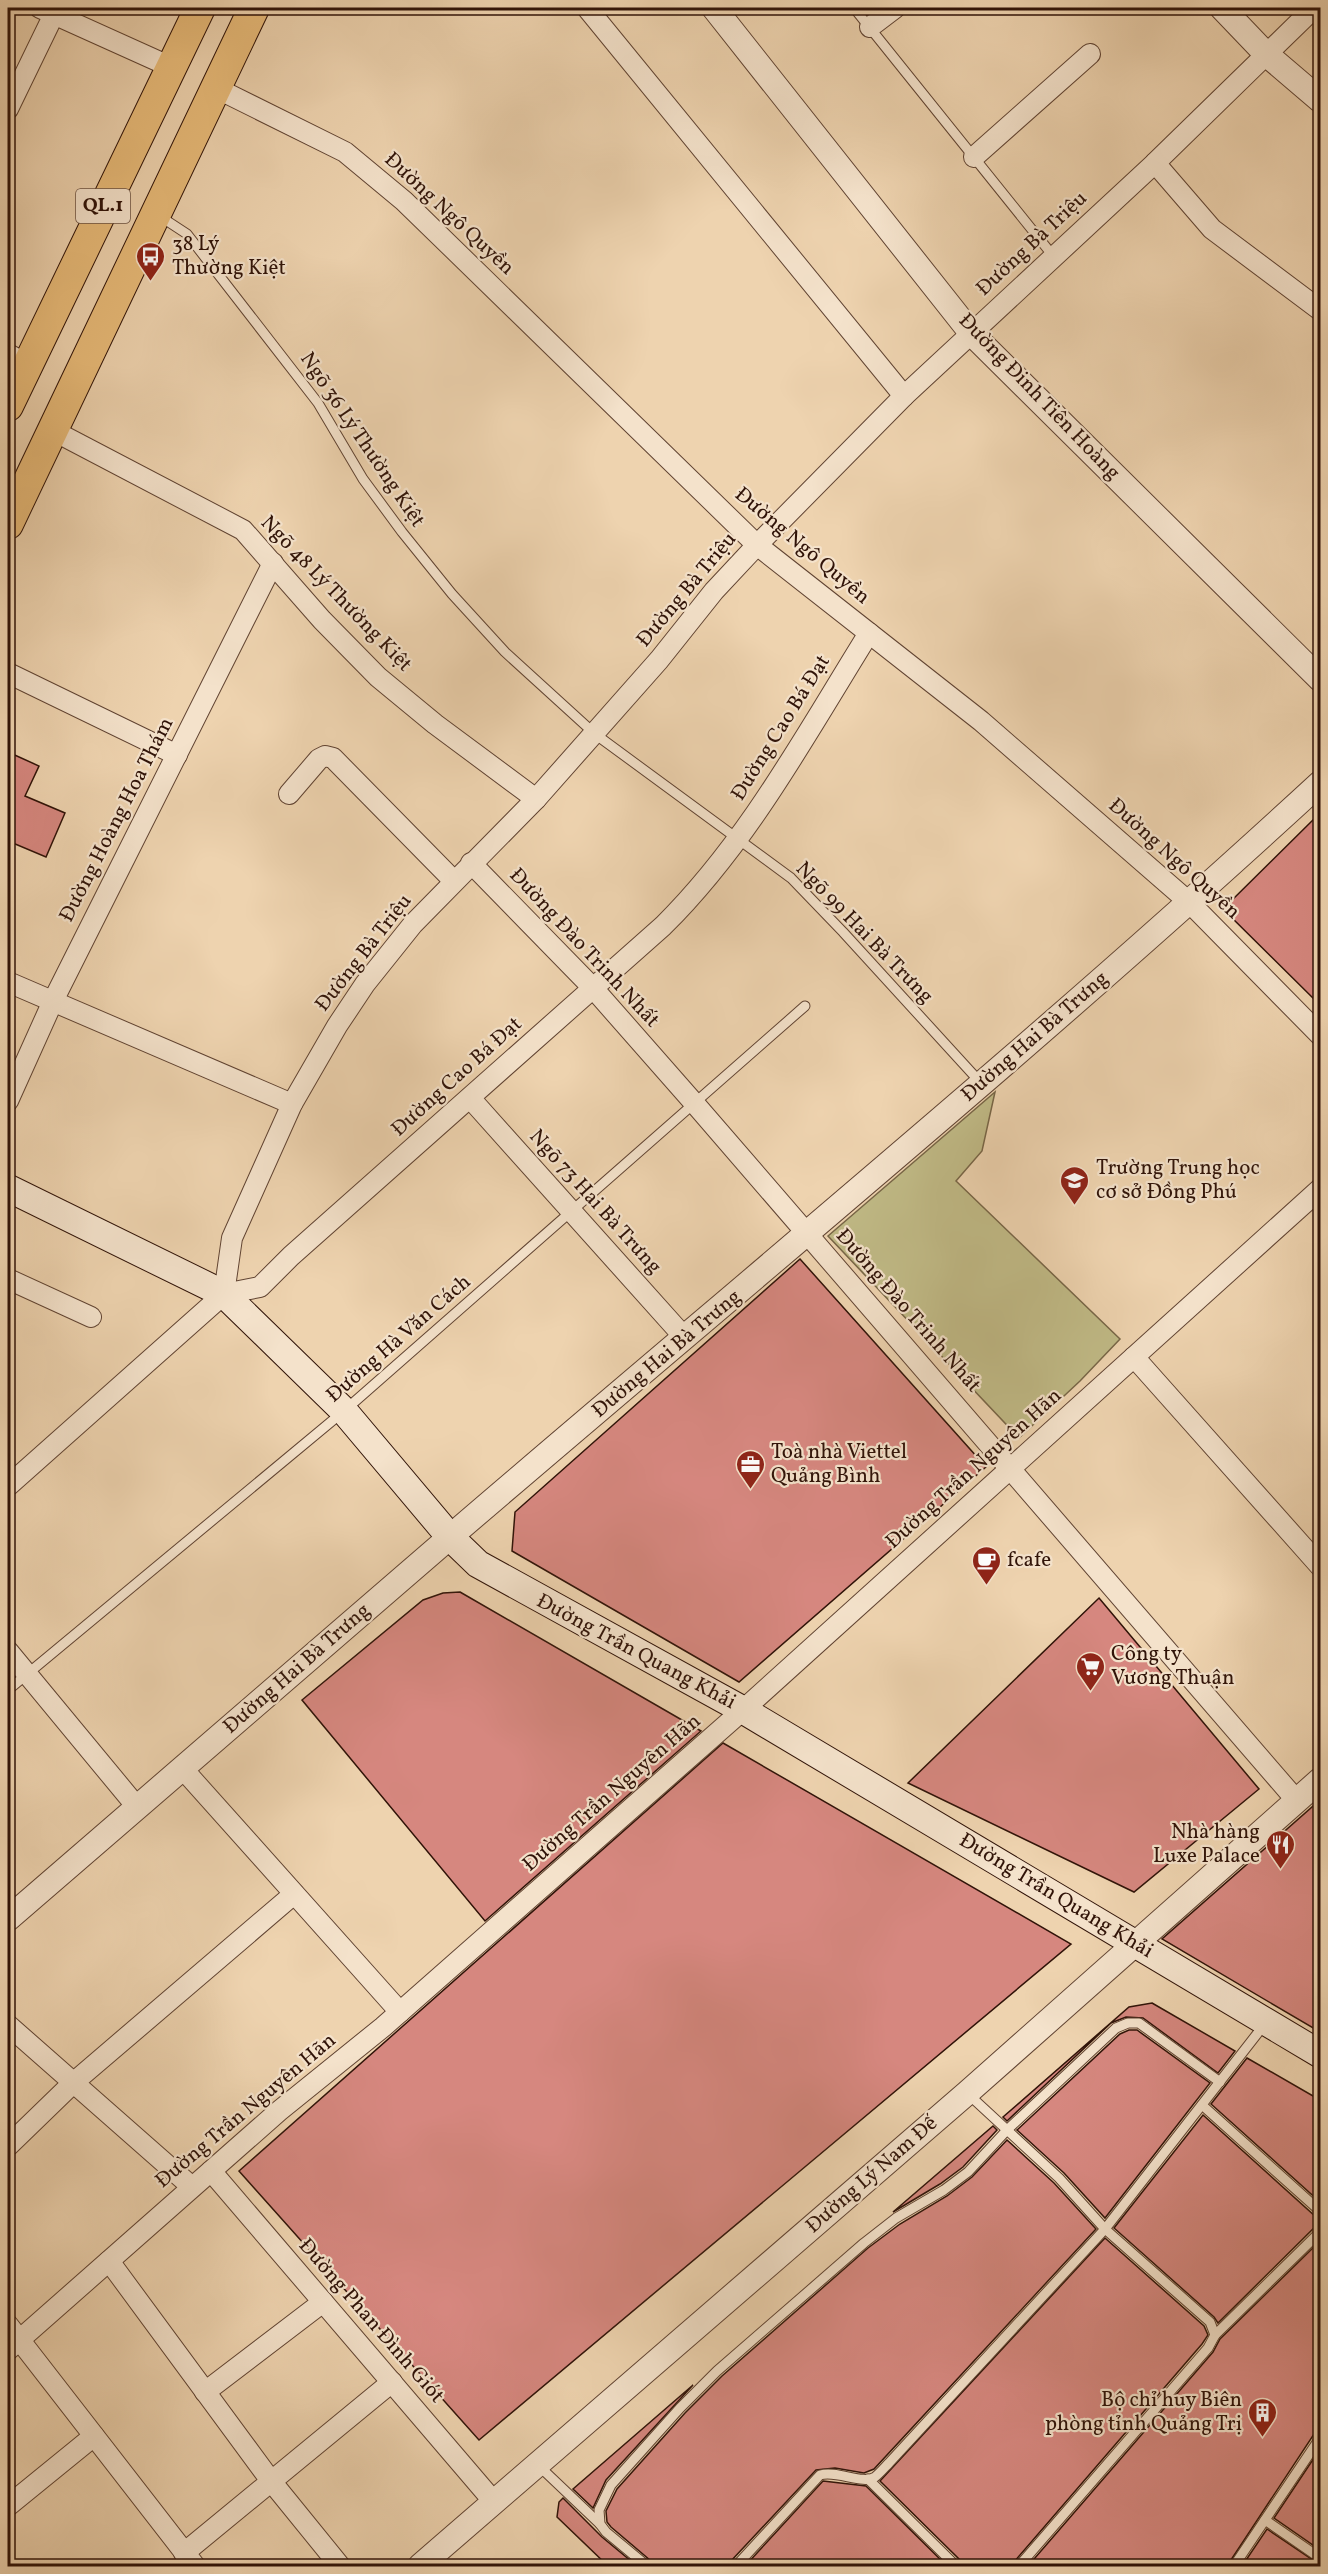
<svg xmlns="http://www.w3.org/2000/svg" width="1328" height="2574" font-family="Vollkorn,serif">
<style>
.green{fill:#c0ba86;stroke:#786647;stroke-width:1.5}
.building{fill:#d6877f;stroke:#301308;stroke-width:1.5}
.lines{fill:none;stroke-linecap:round;stroke-linejoin:round}
.service-casing{stroke:#604332;stroke-width:11}
.minor-casing{stroke:#604332;stroke-width:22}
.tertiary-casing{stroke:#604332;stroke-width:26}
.secondary-casing{stroke:#301308;stroke-width:29}
.primary-casing{stroke:#301308;stroke-width:32}
.service{stroke:#f4e2cb;stroke-width:9}
.minor{stroke:#f4e2cb;stroke-width:20}
.tertiary{stroke:#f4e2cb;stroke-width:24}
.secondary{stroke:#f4e2cb;stroke-width:27}
.primary{stroke:#e7ba78;stroke-width:30}
.labels{text-anchor:middle;dominant-baseline:central;stroke-width:4.5;stroke-linejoin:round;paint-order:stroke}
.shield{fill:#f4e2cb;stroke:#6b5142;stroke-width:1.5}
.shield-label{font-size:20px;font-weight:bold;fill:#301308}
.street-label{font-size:21px;fill:#301308;stroke:#f4e2cb}
.poi-label{font-size:21px;fill:#301308;stroke:#f4e2cb;text-anchor:start}
</style>
<rect width="100%" height="100%" fill="#eed3af"/>
<filter id="stains"><feTurbulence type="fractalNoise" baseFrequency=".00333" numOctaves="4"/><feColorMatrix values="0 0 0 0 .2 0 0 0 0 .09 0 0 0 0 .02 0 0 0 .5 -.17"/></filter>
<radialGradient id="worn" r=".72"><stop offset=".6" stop-color="#630" stop-opacity="0"/><stop offset="1" stop-color="#630" stop-opacity=".3"/></radialGradient>
<path class="green" d="M 995,1092 L 982,1151 L 956,1181 L 1120,1339 L 1080,1381 L 1019,1438 L 828,1236 Z"/>
<g class="building">
<path d="M 8,752 L 39,766 L 25,796 L 65,813 L 46,857 L 8,841 Z"/>
<path d="M 1320,813 L 1320,1005 L 1223,909 Z"/>
<path d="M 800,1259 L 986,1467 L 739,1682 L 512,1551 L 515,1512 Z"/>
<path d="M 460,1592 L 701,1731 L 485,1921 L 302,1700 L 423,1600 L 443,1593 Z"/>
<path d="M 1099,1598 L 1259,1789 L 1134,1892 L 908,1783 Z"/>
<path d="M 723,1743 L 1071,1944 L 479,2440 L 239,2171 Z"/>
<path d="M 1320,1800 L 1320,2032 L 1162,1939 Z"/>
<path d="M 1152,2003 L 1235,2051 L 1218,2073 L 1143,2018 L 1126,2017 L 1111,2023 L 1007,2121 L 1003,2117 L 1129,2007 Z"/>
<path d="M 1129,2030 L 1137,2030 L 1210,2083 L 1105,2218 L 1064,2173 L 1017,2130 L 1120,2034 Z"/>
<path d="M 1247,2058 L 1320,2100 L 1320,2202 L 1211,2104 Z"/>
<path d="M 1203,2115 L 1315,2216 L 1320,2218 L 1320,2225 L 1315,2227 L 1218,2323 L 1214,2317 L 1114,2228 Z"/>
<path d="M 993,2126 L 997,2130 L 963,2167 L 940,2184 L 893,2212 Z"/>
<path d="M 1007,2140 L 1054,2183 L 1096,2229 L 874,2469 L 864,2473 L 835,2468 L 816,2470 L 731,2561 L 729,2566 L 654,2566 L 651,2561 L 611,2527 L 607,2522 L 606,2511 L 617,2489 L 685,2413 L 722,2376 L 868,2248 L 900,2224 L 947,2196 L 972,2177 Z"/>
<path d="M 1105,2238 L 1204,2326 L 1208,2335 L 1202,2344 L 1014,2562 L 1012,2566 L 963,2566 L 961,2561 L 880,2481 Z"/>
<path d="M 1320,2241 L 1320,2431 L 1314,2434 L 1227,2566 L 1028,2566 L 1213,2352 L 1220,2339 Z"/>
<path d="M 693,2385 L 606,2480 L 593,2508 L 573,2489 Z"/>
<path d="M 1320,2449 L 1320,2550 L 1274,2518 Z"/>
<path d="M 823,2481 L 866,2486 L 947,2566 L 745,2566 Z"/>
<path d="M 563,2498 L 602,2537 L 637,2566 L 608,2566 L 557,2517 L 559,2502 Z"/>
<path d="M 1267,2529 L 1320,2565 L 1320,2566 L 1242,2566 Z"/>
</g>
<g class="lines">
<defs>
<g id="service">
<path d="M 854,8 L 1054,257"/>
<path d="M 158,215 L 187,234 L 318,403 L 363,479 L 402,532 L 452,594 L 505,652 L 595,734 L 791,878 L 843,932 L 980,1082"/>
<path d="M 8,1690 L 344,1411 L 805,1006"/>
<path d="M 967,2093 L 1059,2178 L 1105,2229 L 1210,2322 L 1215,2335 L 1208,2348 L 1019,2566"/>
<path d="M 1202,2105 L 1320,2211"/>
<path d="M 1215,2335 L 1320,2232"/>
<path d="M 539,2466 L 600,2524"/>
<path d="M 868,2479 L 956,2566"/>
<path d="M 1265,2520 L 1320,2558"/>
<path d="M 647,2566 L 606,2532 L 600,2524 L 599,2510 L 611,2485 L 680,2408 L 717,2371 L 864,2243 L 896,2218 L 944,2190 L 968,2172 L 1007,2130 L 1116,2028 L 1128,2023 L 1139,2023 L 1220,2082"/>
<path d="M 736,2566 L 820,2475 C 837,2470 863,2485 875,2477 C 880,2473 885,2467 889,2463 L 1105,2229 L 1264,2025"/>
<path d="M 1234,2566 L 1320,2438"/>
</g>
<g id="minor">
<path d="M 40,8 L 171,67"/>
<path d="M 587,8 L 904,396"/>
<path d="M 870,27 L 895,8"/>
<path d="M 216,88 L 345,152 L 404,201 L 757,545 L 981,721 L 1190,903 L 1320,1035"/>
<path d="M 8,109 L 57,8"/>
<path d="M 974,157 L 1090,54"/>
<path d="M 1155,163 L 1212,229 L 1320,310"/>
<path d="M 8,354 L 27,364"/>
<path d="M 54,431 L 243,530 L 322,620 L 378,677 L 435,724 L 536,799"/>
<path d="M 8,673 L 177,755"/>
<path d="M 289,794 L 319,759 L 325,756 L 333,758 L 454,881"/>
<path d="M 471,863 L 593,988 L 695,1104 L 1297,1801"/>
<path d="M 8,982 L 292,1104"/>
<path d="M 470,1098 L 685,1338"/>
<path d="M 8,1101 L 53,1001 L 273,563"/>
<path d="M 8,1279 L 91,1317"/>
<path d="M 224,1294 L 232,1238 L 292,1104 L 337,1026 L 365,984 L 413,924 L 536,799 L 659,660 L 714,591 L 757,545 L 904,396 L 1155,163 L 1314,8"/>
<path d="M 1134,1357 L 1320,1566"/>
<path d="M 8,1486 L 224,1294 L 260,1287 L 291,1256 L 663,926 C 748,842 806,734 869,633"/>
<path d="M 8,1651 L 137,1807"/>
<path d="M 182,1768 L 400,2012"/>
<path d="M 8,2025 L 192,2187"/>
<path d="M 8,2146 L 73,2083 L 294,1894"/>
<path d="M 211,2171 L 494,2502"/>
<path d="M 109,2261 L 271,2481 L 340,2566"/>
<path d="M 8,2325 L 195,2566"/>
<path d="M 8,2350 L 279,2111 L 383,2027 L 743,1710 L 1320,1189"/>
<path d="M 205,2392 L 323,2302"/>
<path d="M 8,2506 L 94,2436"/>
<path d="M 184,2553 L 392,2382"/>
</g>
<g id="tertiary">
<path d="M 714,8 L 972,334 L 1320,679"/>
<path d="M 1222,8 L 1266,54 L 1320,100"/>
<path d="M 8,1919 C 155,1792 302,1664 450,1537 C 741,1287 1038,1043 1320,783"/>
<path d="M 420,2566 L 967,2093 L 1320,1780"/>
</g>
<path id="secondary" d="M 8,1188 L 224,1294 L 344,1411 L 450,1537 L 478,1564 L 743,1710 L 1320,2054"/>
<g id="primary">
<path d="M 8,406 L 200,8"/>
<path d="M 8,524 L 254,8"/>
</g>
</defs>
<use href="#service" class="service-casing"/>
<use href="#minor" class="minor-casing"/>
<use href="#tertiary" class="tertiary-casing"/>
<use href="#secondary" class="secondary-casing"/>
<use href="#primary" class="primary-casing"/>
<use href="#service" class="service"/>
<use href="#minor" class="minor"/>
<use href="#tertiary" class="tertiary"/>
<use href="#secondary" class="secondary"/>
<use href="#primary" class="primary"/>
</g>
<defs>
<symbol id="bus-pin" viewBox="-11 -11 22 30"><path d="M0 17L-7.5 6A9.5 9.5 0 1 1 7.5 6Z" fill="#8f2418" stroke="#f4e2cb"/><path d="M-5-6H5V4H4V6H2V4H-2V6H-4V4H-5ZM-3.5-4V0h7V-4ZM-3.5 1.2v1.5H-2V1.2ZM2 1.2v1.5H3.5V1.2Z" fill="#fff"/></symbol>
<symbol id="school-pin" viewBox="-11 -11 22 30"><path d="M0 17L-7.5 6A9.5 9.5 0 1 1 7.5 6Z" fill="#8f2418" stroke="#f4e2cb"/><path d="M0-5L7-2L0 1L-7-2ZM-4 1L0 2.5L4 1V4Q0 6-4 4Z" fill="#fff"/></symbol>
<symbol id="office-pin" viewBox="-11 -11 22 30"><path d="M0 17L-7.5 6A9.5 9.5 0 1 1 7.5 6Z" fill="#8f2418" stroke="#f4e2cb"/><path d="M-6-3h4V-5.5h4V-3h4V5H-6ZM-1-4.5V-3h2v-1.5ZM-6 0V1H6V0Z" fill="#fff"/></symbol>
<symbol id="cafe-pin" viewBox="-11 -11 22 30"><path d="M0 17L-7.5 6A9.5 9.5 0 1 1 7.5 6Z" fill="#8f2418" stroke="#f4e2cb"/><path d="M-5.5-4.5H6V0H3Q3 3.5 0 3.5H-2.5Q-5.5 3.5-5.5 0ZM3-3.2v2h1.7v-2ZM-6 4.5H4V6H-6Z" fill="#fff"/></symbol>
<symbol id="supermarket-pin" viewBox="-11 -11 22 30"><path d="M0 17L-7.5 6A9.5 9.5 0 1 1 7.5 6Z" fill="#8f2418" stroke="#f4e2cb"/><path d="M-6-5.5h2.5l.6 2H6L4.5 2H-2.5L-4.4-4H-6ZM-1.5 3.2a1.3 1.3 0 1 0 .1 0ZM3 3.2a1.3 1.3 0 1 0 .1 0Z" fill="#fff"/></symbol>
<symbol id="restaurant-pin" viewBox="-11 -11 22 30"><path d="M0 17L-7.5 6A9.5 9.5 0 1 1 7.5 6Z" fill="#8f2418" stroke="#f4e2cb"/><path d="M-5-6h1v4h1v-4h1v4h1v-4h1v5L-1.5 .5V6h-2V.5L-5-1ZM5-6V6H3V1.5H1.5Q1.5-4 5-6Z" fill="#fff"/></symbol>
<symbol id="building-pin" viewBox="-11 -11 22 30"><path d="M0 17L-7.5 6A9.5 9.5 0 1 1 7.5 6Z" fill="#8f2418" stroke="#f4e2cb"/><path d="M-4-6H4V6H1V3H-1V6H-4ZM-2.5-4.3h1.7v1.8h-1.7ZM.8-4.3h1.7v1.8H.8ZM-2.5-1h1.7V.8h-1.7ZM.8-1h1.7V.8H.8Z" fill="#fff"/></symbol>
</defs>
<g fill-rule="evenodd">
<use href="#bus-pin" x="134" y="240" width="33" height="45"/>
<use href="#school-pin" x="1058" y="1164" width="33" height="45"/>
<use href="#office-pin" x="734" y="1448" width="33" height="45"/>
<use href="#cafe-pin" x="970" y="1544" width="33" height="45"/>
<use href="#supermarket-pin" x="1074" y="1650" width="33" height="45"/>
<use href="#restaurant-pin" x="1264" y="1828" width="33" height="45"/>
<use href="#building-pin" x="1246" y="2396" width="33" height="45"/>
</g>
<g class="labels">
<rect class="shield" x="76" y="189" width="54" height="34" rx="4.5"/>
<g class="shield-label">
<text x="103" y="206">QL.1</text>
</g>
<g class="street-label">
<text transform="translate(449 214) rotate(43)">Đường Ngô Quyền</text>
<text transform="translate(1032 244) rotate(-43)">Đường Bà Triệu</text>
<text transform="translate(1039 397) rotate(46)">Đường Đinh Tiên Hoàng</text>
<text transform="translate(362 440) rotate(56)">Ngõ 36 Lý Thường Kiệt</text>
<text transform="translate(802 546) rotate(40)">Đường Ngô Quyền</text>
<text transform="translate(687 590) rotate(-50)">Đường Bà Triệu</text>
<text transform="translate(336 594) rotate(46)">Ngõ 48 Lý Thường Kiệt</text>
<text transform="translate(781 728) rotate(-58)">Đường Cao Bá Đạt</text>
<text transform="translate(117 820) rotate(-63)">Đường Hoàng Hoa Thám</text>
<text transform="translate(1174 859) rotate(42)">Đường Ngô Quyền</text>
<text transform="translate(864 933) rotate(46)">Ngõ 99 Hai Bà Trưng</text>
<text transform="translate(584 948) rotate(47)">Đường Đào Trinh Nhất</text>
<text transform="translate(364 953) rotate(-52)">Đường Bà Triệu</text>
<text transform="translate(1035 1037) rotate(-41)">Đường Hai Bà Trưng</text>
<text transform="translate(457 1077) rotate(-42)">Đường Cao Bá Đạt</text>
<text transform="translate(595 1202) rotate(48)">Ngõ 73 Hai Bà Trưng</text>
<text transform="translate(908 1311) rotate(49)">Đường Đào Trinh Nhất</text>
<text transform="translate(399 1339) rotate(-41)">Đường Hà Văn Cách</text>
<text transform="translate(667 1354) rotate(-40)">Đường Hai Bà Trưng</text>
<text transform="translate(974 1469) rotate(-42)">Đường Trần Nguyên Hãn</text>
<text transform="translate(636 1652) rotate(28)">Đường Trần Quang Khải</text>
<text transform="translate(297 1669) rotate(-41)">Đường Hai Bà Trưng</text>
<text transform="translate(612 1793) rotate(-41)">Đường Trần Nguyên Hãn</text>
<text transform="translate(1056 1896) rotate(31)">Đường Trần Quang Khải</text>
<text transform="translate(246 2111) rotate(-40)">Đường Trần Nguyên Hãn</text>
<text transform="translate(872 2175) rotate(-41)">Đường Lý Nam Đế</text>
<text transform="translate(371 2321) rotate(49)">Đường Phan Đình Giót</text>
</g>
<g class="poi-label">
<text x="172" y="244">38 Lý<tspan x="172" dy="24">Thường Kiệt</tspan></text>
<text x="1096" y="1168">Trường Trung học<tspan x="1096" dy="24">cơ sở Đồng Phú</tspan></text>
<text x="771" y="1452">Toà nhà Viettel<tspan x="771" dy="24">Quảng Bình</tspan></text>
<text x="1007" y="1560">fcafe</text>
<text x="1111" y="1654">Công ty<tspan x="1111" dy="24">Vương Thuận</tspan></text>
<text x="1260" y="1832" text-anchor="end">Nhà hàng<tspan x="1260" dy="24">Luxe Palace</tspan></text>
<text x="1242" y="2400" text-anchor="end">Bộ chỉ huy Biên<tspan x="1242" dy="24">phòng tỉnh Quảng Trị</tspan></text>
</g>
</g>
<rect width="1328" height="2574" fill="none" stroke="#eed3af" stroke-width="30"/>
<rect x="9" y="9" width="1310" height="2556" fill="none" stroke="#301308" stroke-width="3"/>
<rect x="15" y="15" width="1298" height="2544" fill="none" stroke="#301308" stroke-width="1.5"/>
<rect width="100%" height="100%" filter="url(#stains)"/>
<rect width="100%" height="100%" fill="url(#worn)"/>
</svg>
